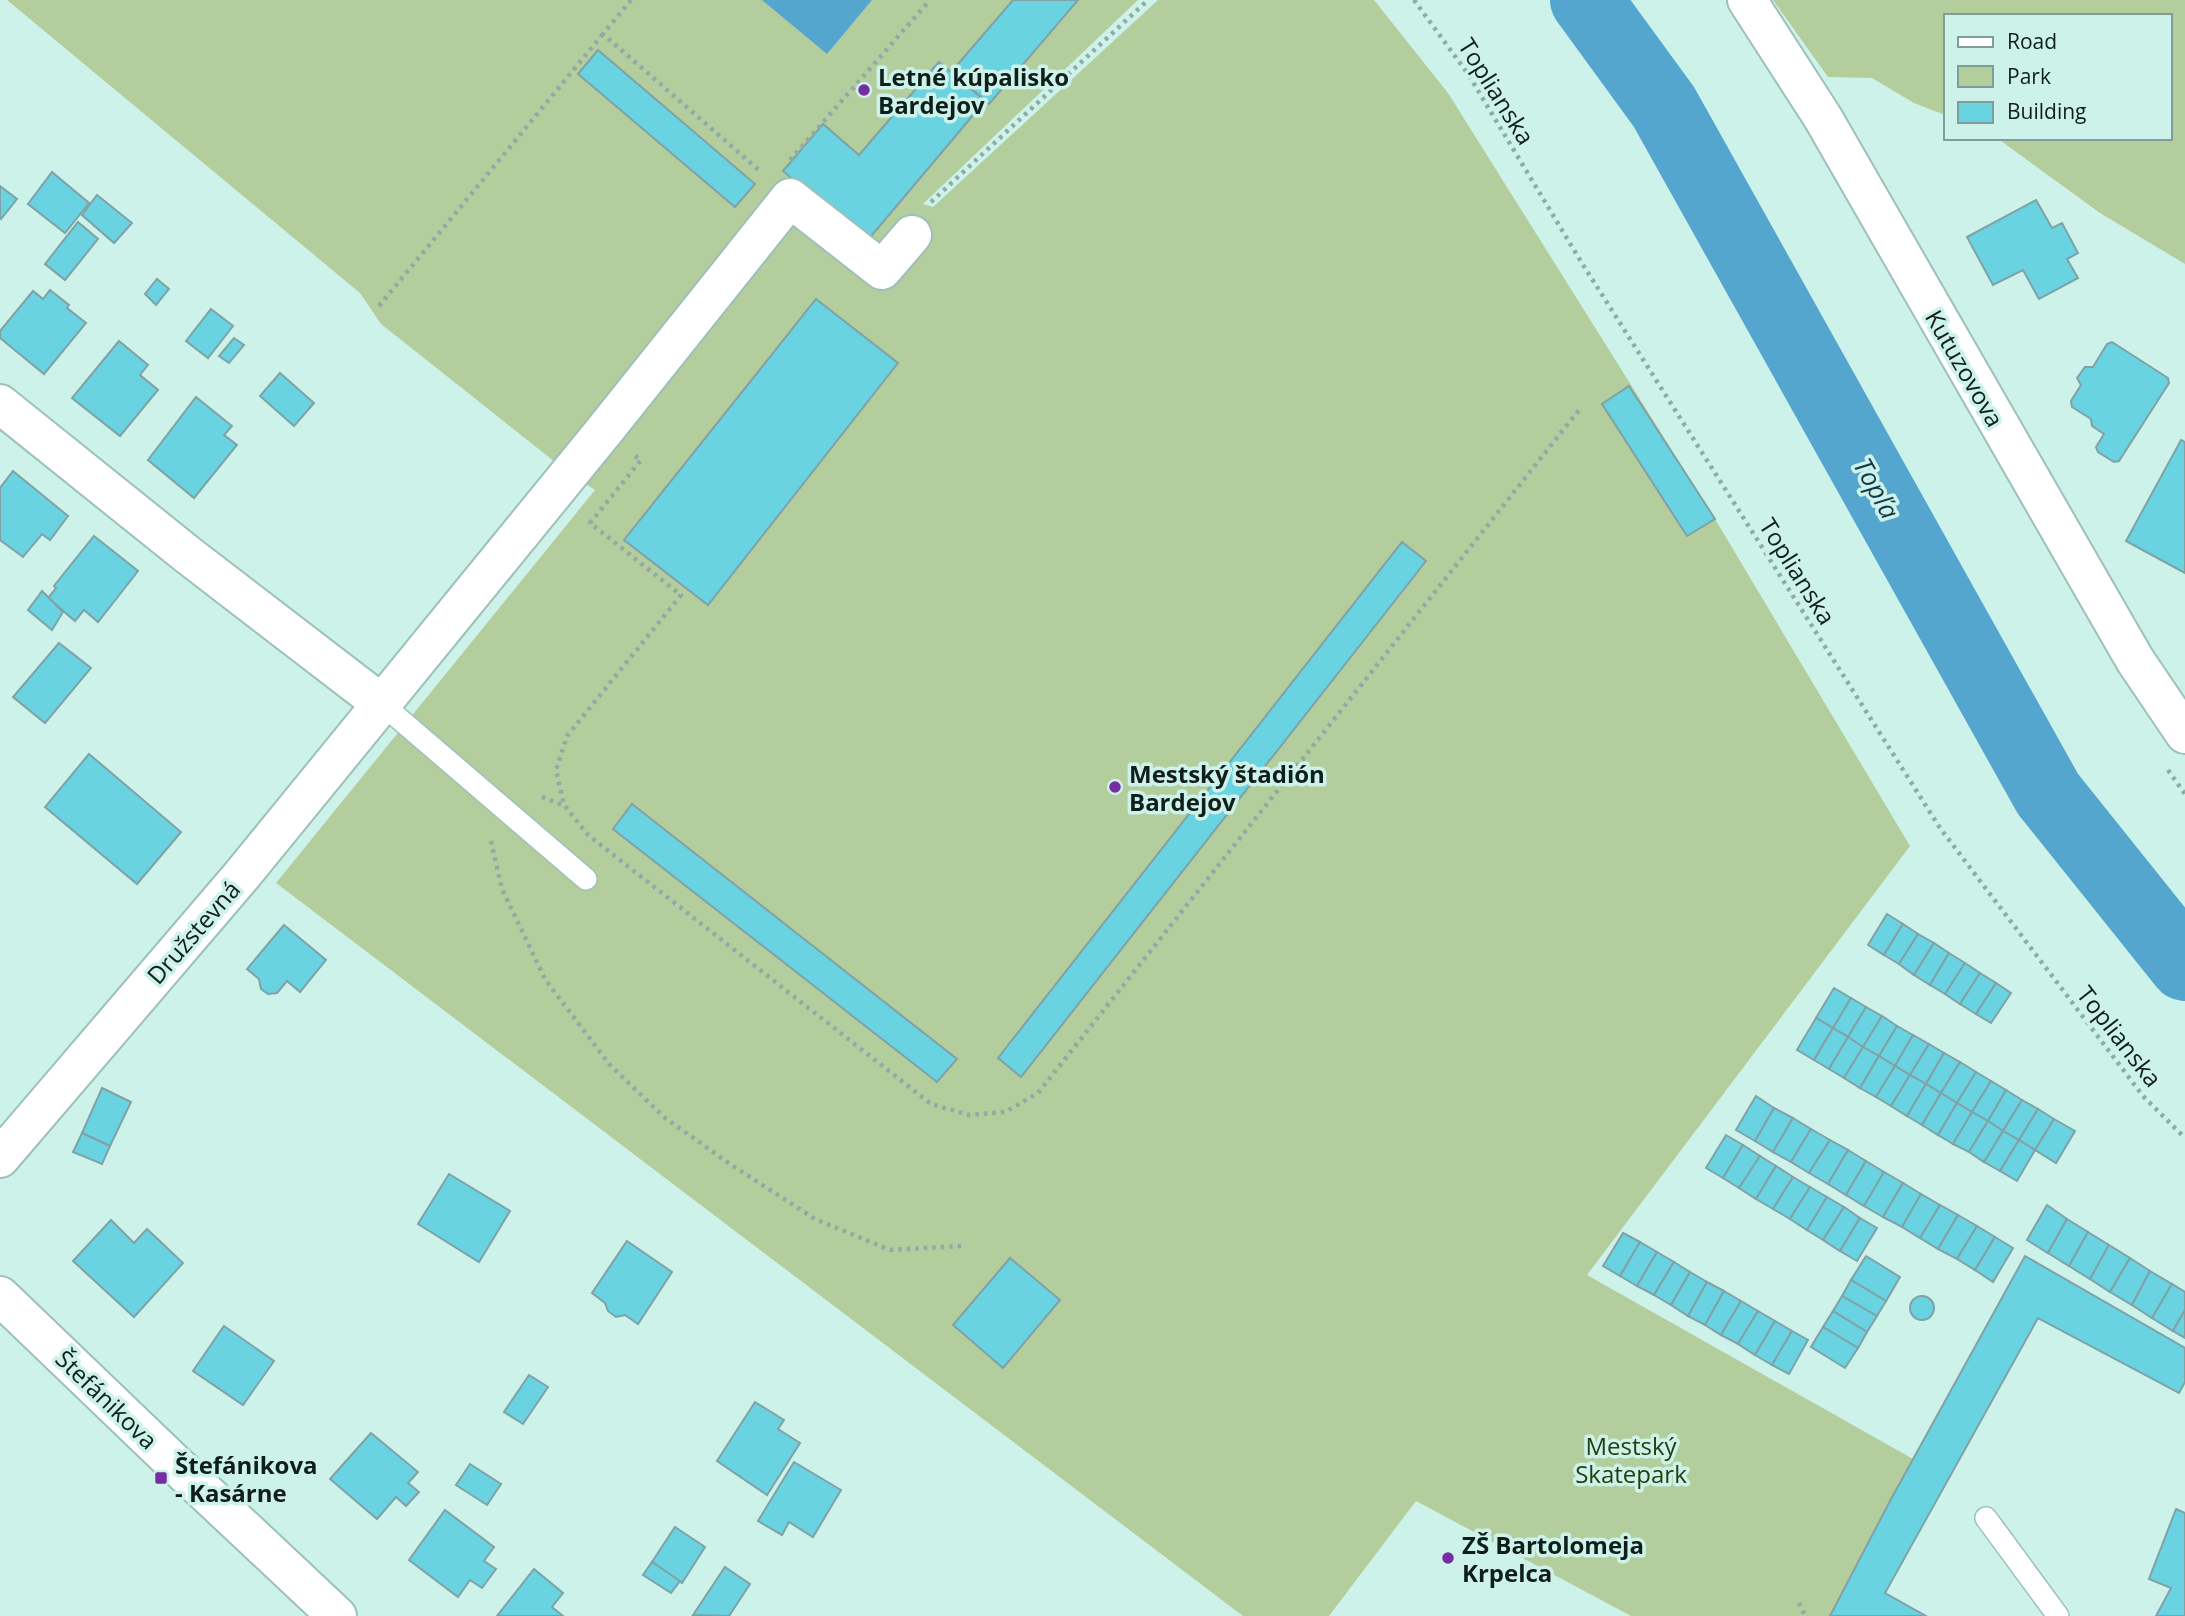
<svg xmlns="http://www.w3.org/2000/svg" width="2185" height="1616" font-family="'Open Sans',sans-serif">
<style>
.green{fill:#b3cd9d}
.water{fill:#55a6cf}
.lines{fill:none;stroke-linecap:round;stroke-linejoin:round}
.river{stroke:#55a6cf;stroke-width:72}
.building{fill:#6ad3e1;stroke:#7fa2a7;stroke-width:2}
.lane-casing{stroke:#9dc1ba;stroke-width:24}
.street-casing{stroke:#9dc1ba;stroke-width:42}
.secondary-casing{stroke:#9dc1ba;stroke-width:42}
.path{stroke:#8eaba5;stroke-width:4.5;stroke-dasharray:3.5 5;stroke-linecap:butt}
.lane{stroke:#fff;stroke-width:21}
.street{stroke:#fff;stroke-width:38}
.secondary{stroke:#fff;stroke-width:38}
.poi-dot{fill:#742ea2;stroke:#cdf2ea;stroke-width:2.5}
.labels{text-anchor:middle;dominant-baseline:central;stroke-width:7;stroke-linejoin:round;paint-order:stroke}
.poi-label{font-size:24px;font-weight:bold;fill:#101e1b;stroke:#cdf2ea;text-anchor:start}
.street-label{font-size:24px;fill:#101e1b;stroke:#cdf2ea}
.park-label{font-size:24px;fill:#273d0d;stroke:#cdf2ea}
.water-label{font-size:26px;font-style:italic;fill:#133849;stroke:#cdf2ea}
</style>
<rect width="100%" height="100%" fill="#cdf2ea"/>
<g class="green">
<path d="M 7,0 L 1138,0 L 923,204 L 933,207 L 1158,0 L 1374,0 L 1448,93 L 1715,519 L 1910,846 L 1587,1275 L 1913,1459 L 1830,1616 L 1631,1616 L 1416,1501 L 1329,1616 L 1243,1616 L 276,883 L 595,490 L 569,473 L 381,324 L 360,293 Z"/>
<path d="M 1773,0 L 2185,0 L 2185,264 L 2100,213 L 1997,138 L 2169,138 L 2169,16 L 1945,16 L 1945,115 L 1914,103 L 1872,78 L 1828,77 Z"/>
</g>
<path class="water" d="M 762,0 L 872,0 L 827,54 Z"/>
<g class="lines">
<path class="river" d="M 1586,0 L 1664,107 L 2048,794 L 2185,965"/>
</g>
<g class="building">
<path d="M 1013,0 L 1078,0 L 989,104 L 952,71 Z"/>
<path d="M 598,50 L 755,184 L 735,207 L 578,74 Z"/>
<path d="M 939,62 L 985,101 L 867,241 L 783,171 L 823,124 L 859,155 Z"/>
<path d="M 52,172 L 89,203 L 65,233 L 28,204 Z"/>
<path d="M 0,186 L 17,199 L 1,219 L 0,218 Z"/>
<path d="M 97,195 L 132,223 L 114,243 L 82,215 Z"/>
<path d="M 2036,200 L 2052,228 L 2062,223 L 2078,253 L 2067,259 L 2078,278 L 2039,299 L 2023,270 L 1993,285 L 1967,237 Z"/>
<path d="M 78,222 L 98,239 L 65,280 L 45,264 Z"/>
<path d="M 157,279 L 169,289 L 156,305 L 145,294 Z"/>
<path d="M 50,290 L 69,305 L 67,308 L 86,323 L 44,374 L 0,338 L 0,331 L 33,291 L 43,299 Z"/>
<path d="M 816,299 L 898,363 L 708,605 L 624,540 Z"/>
<path d="M 211,309 L 233,326 L 208,358 L 186,341 Z"/>
<path d="M 234,338 L 244,345 L 229,363 L 219,356 Z"/>
<path d="M 119,341 L 148,365 L 140,375 L 158,390 L 120,436 L 72,398 Z"/>
<path d="M 2112,342 L 2168,378 L 2169,383 L 2119,461 L 2114,462 L 2098,452 L 2096,447 L 2104,434 L 2092,426 L 2091,419 L 2072,407 L 2071,401 L 2081,385 L 2077,378 L 2085,367 L 2093,367 L 2107,344 Z"/>
<path d="M 280,373 L 314,403 L 294,426 L 260,396 Z"/>
<path d="M 1629,386 L 1715,519 L 1687,536 L 1602,404 Z"/>
<path d="M 196,397 L 232,426 L 224,435 L 237,445 L 194,498 L 148,460 Z"/>
<path d="M 2181,440 L 2185,442 L 2185,573 L 2126,541 Z"/>
<path d="M 13,471 L 68,516 L 50,540 L 42,534 L 23,557 L 0,540 L 0,488 Z"/>
<path d="M 94,536 L 138,571 L 98,622 L 84,610 L 75,621 L 48,598 L 56,588 L 54,586 Z"/>
<path d="M 1402,542 L 1426,561 L 1021,1077 L 998,1058 Z"/>
<path d="M 42,591 L 63,612 L 52,630 L 28,610 Z"/>
<path d="M 59,643 L 91,668 L 45,723 L 13,697 Z"/>
<path d="M 89,754 L 181,832 L 137,884 L 45,807 Z"/>
<path d="M 632,804 L 957,1059 L 937,1082 L 613,829 Z"/>
<path d="M 1887,914 L 1903,924 L 1884,955 L 1868,945 Z"/>
<path d="M 1903,924 L 1918,934 L 1899,964 L 1884,955 Z"/>
<path d="M 284,925 L 326,960 L 300,992 L 287,981 L 277,993 L 268,994 L 261,989 L 259,979 L 247,969 Z"/>
<path d="M 1918,934 L 1934,943 L 1914,975 L 1899,964 Z"/>
<path d="M 1934,943 L 1949,953 L 1930,985 L 1914,975 Z"/>
<path d="M 1949,953 L 1965,963 L 1945,994 L 1930,985 Z"/>
<path d="M 1965,963 L 1980,973 L 1960,1004 L 1945,994 Z"/>
<path d="M 1980,973 L 1996,983 L 1976,1014 L 1960,1004 Z"/>
<path d="M 1996,983 L 2011,993 L 1991,1023 L 1976,1014 Z"/>
<path d="M 1834,988 L 1851,998 L 1833,1028 L 1816,1018 Z"/>
<path d="M 1851,998 L 1866,1007 L 1848,1037 L 1833,1028 Z"/>
<path d="M 1866,1007 L 1882,1016 L 1863,1047 L 1848,1037 Z"/>
<path d="M 1882,1016 L 1897,1026 L 1879,1056 L 1863,1047 Z"/>
<path d="M 1816,1018 L 1833,1028 L 1814,1060 L 1797,1050 Z"/>
<path d="M 1897,1026 L 1913,1035 L 1895,1066 L 1879,1056 Z"/>
<path d="M 1833,1028 L 1848,1037 L 1829,1069 L 1814,1060 Z"/>
<path d="M 1913,1035 L 1929,1044 L 1910,1075 L 1895,1066 Z"/>
<path d="M 1848,1037 L 1863,1047 L 1844,1078 L 1829,1069 Z"/>
<path d="M 1929,1044 L 1944,1053 L 1926,1084 L 1910,1075 Z"/>
<path d="M 1863,1047 L 1879,1056 L 1860,1088 L 1844,1078 Z"/>
<path d="M 1944,1053 L 1960,1062 L 1941,1093 L 1926,1084 Z"/>
<path d="M 1879,1056 L 1895,1066 L 1876,1097 L 1860,1088 Z"/>
<path d="M 1960,1062 L 1976,1072 L 1957,1103 L 1941,1093 Z"/>
<path d="M 1895,1066 L 1910,1075 L 1891,1106 L 1876,1097 Z"/>
<path d="M 1976,1072 L 1991,1081 L 1972,1112 L 1957,1103 Z"/>
<path d="M 1910,1075 L 1926,1084 L 1907,1116 L 1891,1106 Z"/>
<path d="M 1991,1081 L 2006,1090 L 1988,1121 L 1972,1112 Z"/>
<path d="M 1926,1084 L 1941,1093 L 1922,1125 L 1907,1116 Z"/>
<path d="M 102,1088 L 131,1102 L 110,1146 L 82,1133 Z"/>
<path d="M 2006,1090 L 2022,1100 L 2003,1131 L 1988,1121 Z"/>
<path d="M 1941,1093 L 1957,1103 L 1938,1135 L 1922,1125 Z"/>
<path d="M 1756,1096 L 1774,1108 L 1755,1141 L 1736,1130 Z"/>
<path d="M 2022,1100 L 2038,1109 L 2019,1140 L 2003,1131 Z"/>
<path d="M 1957,1103 L 1972,1112 L 1953,1144 L 1938,1135 Z"/>
<path d="M 1774,1108 L 1793,1118 L 1773,1152 L 1755,1141 Z"/>
<path d="M 2038,1109 L 2054,1119 L 2035,1150 L 2019,1140 Z"/>
<path d="M 1972,1112 L 1988,1121 L 1969,1152 L 1953,1144 Z"/>
<path d="M 1793,1118 L 1811,1129 L 1791,1162 L 1773,1152 Z"/>
<path d="M 2054,1119 L 2075,1131 L 2056,1163 L 2035,1150 Z"/>
<path d="M 1988,1121 L 2003,1131 L 1984,1162 L 1969,1152 Z"/>
<path d="M 1811,1129 L 1830,1140 L 1809,1173 L 1791,1162 Z"/>
<path d="M 2003,1131 L 2019,1140 L 2000,1171 L 1984,1162 Z"/>
<path d="M 82,1133 L 110,1146 L 102,1164 L 73,1152 Z"/>
<path d="M 1726,1135 L 1743,1145 L 1723,1178 L 1706,1168 Z"/>
<path d="M 1830,1140 L 1848,1150 L 1828,1184 L 1809,1173 Z"/>
<path d="M 2019,1140 L 2035,1150 L 2017,1181 L 2000,1171 Z"/>
<path d="M 1743,1145 L 1760,1156 L 1739,1188 L 1723,1178 Z"/>
<path d="M 1848,1150 L 1866,1161 L 1846,1195 L 1828,1184 Z"/>
<path d="M 1760,1156 L 1776,1166 L 1756,1199 L 1739,1188 Z"/>
<path d="M 1866,1161 L 1884,1172 L 1864,1206 L 1846,1195 Z"/>
<path d="M 1776,1166 L 1793,1177 L 1773,1209 L 1756,1199 Z"/>
<path d="M 1884,1172 L 1903,1183 L 1883,1217 L 1864,1206 Z"/>
<path d="M 449,1174 L 510,1211 L 479,1262 L 418,1224 Z"/>
<path d="M 1793,1177 L 1810,1187 L 1790,1219 L 1773,1209 Z"/>
<path d="M 1903,1183 L 1921,1194 L 1902,1227 L 1883,1217 Z"/>
<path d="M 1810,1187 L 1827,1197 L 1807,1230 L 1790,1219 Z"/>
<path d="M 1921,1194 L 1940,1205 L 1920,1238 L 1902,1227 Z"/>
<path d="M 1827,1197 L 1844,1207 L 1823,1240 L 1807,1230 Z"/>
<path d="M 1940,1205 L 1958,1215 L 1938,1249 L 1920,1238 Z"/>
<path d="M 2047,1205 L 2067,1219 L 2048,1253 L 2027,1240 Z"/>
<path d="M 1844,1207 L 1860,1218 L 1840,1251 L 1823,1240 Z"/>
<path d="M 1958,1215 L 1977,1226 L 1957,1259 L 1938,1249 Z"/>
<path d="M 1860,1218 L 1877,1228 L 1857,1261 L 1840,1251 Z"/>
<path d="M 2067,1219 L 2088,1232 L 2069,1266 L 2048,1253 Z"/>
<path d="M 111,1220 L 134,1243 L 147,1229 L 183,1263 L 134,1317 L 73,1261 Z"/>
<path d="M 1977,1226 L 1995,1237 L 1975,1270 L 1957,1259 Z"/>
<path d="M 2088,1232 L 2109,1245 L 2090,1279 L 2069,1266 Z"/>
<path d="M 1623,1233 L 1640,1242 L 1620,1276 L 1603,1266 Z"/>
<path d="M 1995,1237 L 2013,1248 L 1993,1282 L 1975,1270 Z"/>
<path d="M 627,1241 L 672,1272 L 638,1324 L 625,1315 L 616,1317 L 608,1311 L 605,1303 L 592,1293 Z"/>
<path d="M 1640,1242 L 1657,1252 L 1637,1286 L 1620,1276 Z"/>
<path d="M 2109,1245 L 2130,1258 L 2110,1292 L 2090,1279 Z"/>
<path d="M 1657,1252 L 1674,1262 L 1654,1295 L 1637,1286 Z"/>
<path d="M 1866,1256 L 1900,1277 L 1886,1301 L 1851,1280 Z"/>
<path d="M 2025,1256 L 2185,1348 L 2185,1382 L 2179,1393 L 2038,1318 L 1885,1593 L 1926,1616 L 1830,1616 L 1890,1501 Z"/>
<path d="M 1010,1258 L 1060,1300 L 1003,1368 L 953,1325 Z"/>
<path d="M 2130,1258 L 2150,1271 L 2132,1305 L 2110,1292 Z"/>
<path d="M 1674,1262 L 1690,1272 L 1671,1305 L 1654,1295 Z"/>
<path d="M 2150,1271 L 2172,1284 L 2152,1318 L 2132,1305 Z"/>
<path d="M 1690,1272 L 1707,1282 L 1688,1316 L 1671,1305 Z"/>
<path d="M 1851,1280 L 1886,1301 L 1877,1316 L 1842,1296 Z"/>
<path d="M 1707,1282 L 1724,1291 L 1705,1325 L 1688,1316 Z"/>
<path d="M 2172,1284 L 2185,1292 L 2185,1310 L 2173,1331 L 2152,1318 Z"/>
<path d="M 1724,1291 L 1741,1301 L 1721,1335 L 1705,1325 Z"/>
<path d="M 1842,1296 L 1877,1316 L 1867,1332 L 1833,1311 Z"/>
<circle cx="1922" cy="1308" r="12"/>
<path d="M 1741,1301 L 1758,1311 L 1738,1344 L 1721,1335 Z"/>
<path d="M 2185,1310 L 2185,1338 L 2173,1331 Z"/>
<path d="M 1758,1311 L 1775,1321 L 1755,1355 L 1738,1344 Z"/>
<path d="M 1833,1311 L 1867,1332 L 1858,1348 L 1823,1327 Z"/>
<path d="M 1775,1321 L 1792,1331 L 1772,1365 L 1755,1355 Z"/>
<path d="M 224,1326 L 274,1361 L 243,1405 L 193,1371 Z"/>
<path d="M 1823,1327 L 1858,1348 L 1845,1368 L 1811,1347 Z"/>
<path d="M 1792,1331 L 1808,1340 L 1789,1374 L 1772,1365 Z"/>
<path d="M 529,1375 L 548,1387 L 523,1424 L 504,1412 Z"/>
<path d="M 755,1402 L 784,1420 L 778,1429 L 800,1443 L 767,1495 L 717,1461 Z"/>
<path d="M 371,1433 L 418,1472 L 408,1483 L 419,1492 L 406,1506 L 396,1497 L 377,1519 L 330,1479 Z"/>
<path d="M 794,1462 L 841,1490 L 813,1537 L 789,1522 L 782,1535 L 758,1521 Z"/>
<path d="M 470,1464 L 501,1484 L 487,1505 L 456,1485 Z"/>
<path d="M 2176,1509 L 2185,1513 L 2185,1616 L 2156,1616 L 2171,1588 L 2149,1579 Z"/>
<path d="M 445,1510 L 494,1547 L 484,1561 L 496,1569 L 482,1588 L 470,1580 L 458,1597 L 409,1560 Z"/>
<path d="M 675,1527 L 705,1547 L 682,1583 L 652,1562 Z"/>
<path d="M 652,1562 L 680,1581 L 671,1593 L 643,1575 Z"/>
<path d="M 725,1567 L 750,1584 L 729,1616 L 693,1615 Z"/>
<path d="M 534,1569 L 563,1593 L 552,1607 L 563,1616 L 497,1616 Z"/>
</g>
<g class="lines">
<defs>
<g id="lane">
<path d="M 382,704 L 586,879"/>
<path d="M 1986,1518 L 2058,1616"/>
</g>
<g id="street">
<path d="M 1747,0 L 1823,118 L 2135,660 L 2185,734"/>
<path d="M 0,404 L 188,555 L 382,704"/>
<path d="M 0,1158 L 242,875 L 604,431 L 790,198 L 882,270 L 912,235"/>
</g>
<path id="secondary" d="M 0,1296 L 173,1462 L 337,1616"/>
</defs>
<use href="#lane" class="lane-casing"/>
<use href="#street" class="street-casing"/>
<use href="#secondary" class="secondary-casing"/>
<g class="path">
<path d="M 631,0 L 603,34 L 761,172"/>
<path d="M 1414,0 L 1468,74 L 1580,260 L 1940,828 L 2143,1096 L 2185,1138"/>
<path d="M 790,160 L 930,0"/>
<path d="M 931,202 L 1148,0"/>
<path d="M 379,306 L 603,34"/>
<path d="M 635,456 L 641,460 L 590,523 L 681,595 L 567,736 L 556,770 L 564,805 L 588,835 L 931,1104 L 969,1115 L 1005,1112 L 1038,1093 L 1579,410"/>
<path d="M 2168,770 L 2185,794"/>
<path d="M 542,797 L 563,805"/>
<path d="M 491,841 L 502,889 L 545,979 L 609,1064 L 665,1118 L 730,1164 L 815,1219 L 890,1250 L 961,1246"/>
<path d="M 1799,1603 L 1805,1616"/>
</g>
<use href="#lane" class="lane"/>
<use href="#street" class="street"/>
<use href="#secondary" class="secondary"/>
</g>
<g class="poi-dot">
<circle cx="864" cy="90" r="7"/>
<circle cx="1115" cy="787" r="7"/>
<rect x="154" y="1471" width="14" height="14" rx="3.5"/>
<circle cx="1448" cy="1558" r="7"/>
</g>
<g class="labels">
<g class="poi-label">
<text x="878" y="76">Letné kúpalisko<tspan x="878" dy="28">Bardejov</tspan></text>
<text x="1129" y="773">Mestský štadión<tspan x="1129" dy="28">Bardejov</tspan></text>
<text x="175" y="1464">Štefánikova<tspan x="175" dy="28">- Kasárne</tspan></text>
<text x="1462" y="1544">ZŠ Bartolomeja<tspan x="1462" dy="28">Krpelca</tspan></text>
</g>
<g class="street-label">
<text transform="translate(1497 91) rotate(58)">Toplianska</text>
<text transform="translate(1965 368) rotate(60)">Kutuzovova</text>
<text transform="translate(1798 571) rotate(58)">Toplianska</text>
<text transform="translate(193 932) rotate(-49)">Družstevná</text>
<text transform="translate(2120 1036) rotate(52)">Toplianska</text>
<text transform="translate(107 1399) rotate(44)">Štefánikova</text>
</g>
<g class="park-label">
<text x="1631" y="1445">Mestský<tspan x="1631" dy="28">Skatepark</tspan></text>
</g>
<g class="water-label">
<text transform="translate(1877 488) rotate(61)">Topľa</text>
</g>
</g>
<rect x="1944" y="14" width="228" height="126" fill="#cdf2ea" stroke="#819d97" stroke-width="2"/>
<rect x="1958" y="37" width="35" height="10" fill="#ffffff" stroke="#819d97" stroke-width="2"/>
<text x="2007" y="49" font-size="21" fill="#101e1b">Road</text>
<rect x="1958" y="66" width="35" height="21" fill="#b3cd9d" stroke="#819d97" stroke-width="2"/>
<text x="2007" y="84" font-size="21" fill="#101e1b">Park</text>
<rect x="1958" y="102" width="35" height="21" fill="#6ad3e1" stroke="#819d97" stroke-width="2"/>
<text x="2007" y="119" font-size="21" fill="#101e1b">Building</text>
</svg>
